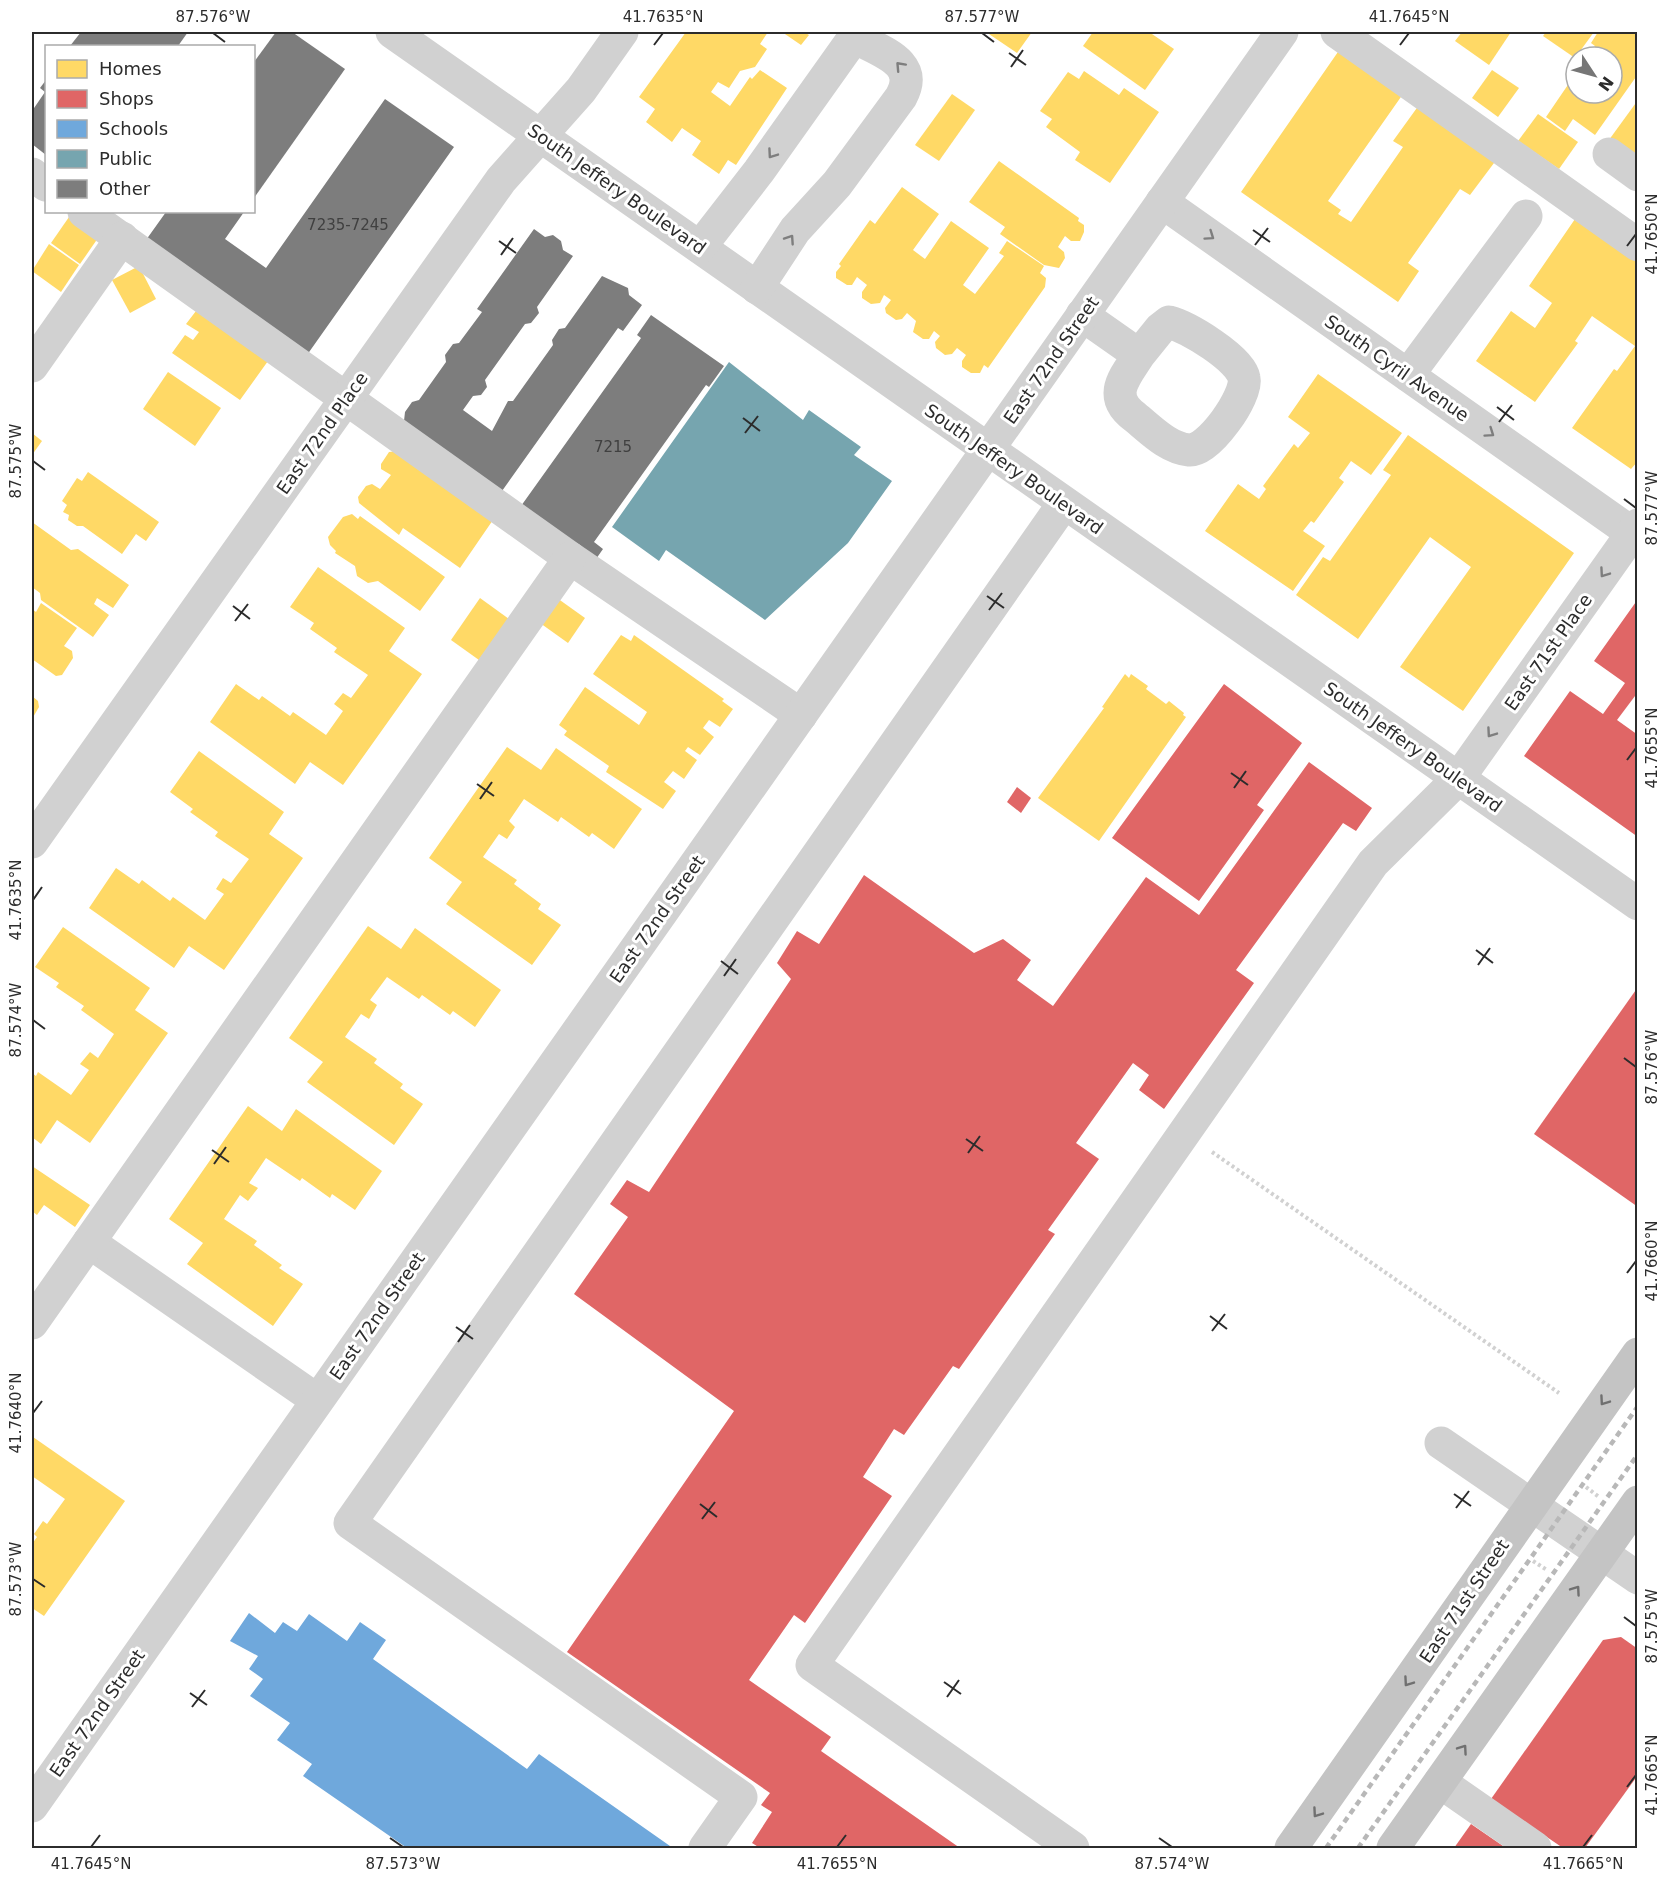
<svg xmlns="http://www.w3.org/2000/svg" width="1669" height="1880" font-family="'DejaVu Sans',sans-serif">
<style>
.homes{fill:#ffd966}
.shops{fill:#e06666}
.schools{fill:#6fa8dc}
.public{fill:#76a5af}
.building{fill:#7d7d7d}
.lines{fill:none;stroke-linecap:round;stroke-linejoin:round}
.path{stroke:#d1d1d1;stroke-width:4;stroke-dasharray:3 3;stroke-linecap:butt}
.minor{stroke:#d1d1d1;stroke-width:33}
.major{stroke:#c4c4c4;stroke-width:33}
.rail{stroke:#b8b8b8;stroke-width:4.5;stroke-dasharray:6 4.5;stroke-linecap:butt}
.oneway{stroke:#7e7e7e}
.oneway2{stroke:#707070}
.ticks{fill:none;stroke:#2c2c2c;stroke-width:2}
.labels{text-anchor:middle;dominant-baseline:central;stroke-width:6;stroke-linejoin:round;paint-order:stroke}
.number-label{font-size:15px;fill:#404040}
.street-label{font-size:18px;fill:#2c2c2c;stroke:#fff}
.neatline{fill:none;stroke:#2c2c2c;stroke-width:2}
.ticks-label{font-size:15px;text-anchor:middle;fill:#2c2c2c}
</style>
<rect width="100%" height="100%" fill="#fff"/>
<g class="homes">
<path d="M 686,32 L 768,32 L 760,44 L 767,49 L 755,67 L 740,71 L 729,88 L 718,82 L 711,92 L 730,106 L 750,77 L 752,79 L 760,70 L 787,88 L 736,165 L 728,160 L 719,174 L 692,155 L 701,141 L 682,128 L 672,142 L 646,122 L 655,109 L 639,97 Z"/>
<path d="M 782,32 L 804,32 L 809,35 L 801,45 Z"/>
<path d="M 986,32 L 1032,32 L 1017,53 Z"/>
<path d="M 1093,32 L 1149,32 L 1174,49 L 1145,90 L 1083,46 Z"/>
<path d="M 1462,32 L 1511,32 L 1489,65 L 1455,41 Z"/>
<path d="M 1546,32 L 1594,32 L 1575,58 L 1543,36 Z"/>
<path d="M 1598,32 L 1638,32 L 1638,74 L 1595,135 L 1573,119 L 1565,131 L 1546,117 L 1576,73 L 1576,93 L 1612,93 L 1612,57 L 1587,57 L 1595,46 L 1591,43 Z"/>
<path d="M 1340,49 L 1403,94 L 1328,201 L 1341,210 L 1338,214 L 1351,222 L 1403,147 L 1393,141 L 1419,105 L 1497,159 L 1470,195 L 1460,189 L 1408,263 L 1419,271 L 1398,302 L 1241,192 Z"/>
<path d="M 1492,70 L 1519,88 L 1498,117 L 1472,98 Z"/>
<path d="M 1084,71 L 1119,95 L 1124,88 L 1159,112 L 1110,183 L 1075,160 L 1080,152 L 1046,127 L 1052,119 L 1040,111 L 1068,72 L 1079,79 Z"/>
<path d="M 952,94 L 975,110 L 939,161 L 915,145 Z"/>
<path d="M 1638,100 L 1638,166 L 1606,144 Z"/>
<path d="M 1538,114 L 1578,142 L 1559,169 L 1518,141 Z"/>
<path d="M 999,161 L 1079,218 L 1078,221 L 1084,225 L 1084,232 L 1080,241 L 1071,241 L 1065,236 L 1058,247 L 1064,252 L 1065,258 L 1059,268 L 1044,265 L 1000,234 L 1005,227 L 969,202 Z"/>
<path d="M 902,187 L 939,214 L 913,250 L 925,259 L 951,221 L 989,248 L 963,285 L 975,294 L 1004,256 L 999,253 L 1007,241 L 1044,266 L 1040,273 L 1046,278 L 1045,287 L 988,368 L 984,365 L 980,373 L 971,373 L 962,367 L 962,361 L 966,355 L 957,348 L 952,354 L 945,355 L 936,348 L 935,342 L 940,336 L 934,331 L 929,339 L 923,339 L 913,332 L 916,321 L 907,313 L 902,319 L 896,320 L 886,313 L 885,308 L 891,300 L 884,295 L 880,303 L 871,304 L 862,298 L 862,292 L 867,285 L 857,277 L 852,285 L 847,285 L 836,278 L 836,272 L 841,266 L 839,264 L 870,220 L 875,224 Z"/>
<path d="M 69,217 L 98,238 L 80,264 L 51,243 Z"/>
<path d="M 1575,219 L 1638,263 L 1638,461 L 1631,469 L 1572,428 L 1614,369 L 1617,371 L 1635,346 L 1592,316 L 1575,341 L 1578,343 L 1535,402 L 1476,361 L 1511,311 L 1535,328 L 1552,303 L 1529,286 Z"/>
<path d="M 49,244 L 79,265 L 61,292 L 32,271 Z"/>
<path d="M 139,266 L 156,299 L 130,313 L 112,280 Z"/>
<path d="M 196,311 L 268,361 L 240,400 L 172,353 L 185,335 L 193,340 L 199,332 L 186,324 Z"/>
<path d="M 168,372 L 221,408 L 195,446 L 143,409 Z"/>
<path d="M 1318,374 L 1402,433 L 1371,475 L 1351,461 L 1339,478 L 1344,482 L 1314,523 L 1311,521 L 1303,531 L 1325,546 L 1293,591 L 1205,531 L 1238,484 L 1259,499 L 1266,489 L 1263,486 L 1294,444 L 1298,448 L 1310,433 L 1288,417 Z"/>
<path d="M 32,433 L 42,441 L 32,455 Z"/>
<path d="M 1408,435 L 1574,553 L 1463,711 L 1400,667 L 1471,567 L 1430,537 L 1358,639 L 1296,595 L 1323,557 L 1330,561 L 1391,475 L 1383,470 Z"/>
<path d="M 397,451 L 495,517 L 460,568 L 403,528 L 399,535 L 359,503 L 358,497 L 366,486 L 372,484 L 380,489 L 391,475 L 381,469 L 381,464 L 389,452 Z"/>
<path d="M 88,472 L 159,522 L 146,541 L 136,534 L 122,554 L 83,526 L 77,526 L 68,520 L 69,515 L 63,512 L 67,505 L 62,501 L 77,478 L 82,481 Z"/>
<path d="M 352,514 L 358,519 L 360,516 L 445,577 L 420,611 L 378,581 L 368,583 L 357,576 L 355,566 L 335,553 L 336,551 L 330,545 L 328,537 L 343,517 Z"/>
<path d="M 32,522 L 71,550 L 78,549 L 129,585 L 113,608 L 97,598 L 94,604 L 109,615 L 93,637 L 41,600 L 40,593 L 32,587 Z"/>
<path d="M 318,567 L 405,628 L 389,651 L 422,674 L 343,785 L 310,762 L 295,784 L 210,722 L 236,684 L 259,700 L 262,696 L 290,716 L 293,712 L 326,735 L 343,711 L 334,704 L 343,693 L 351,698 L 368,675 L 334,652 L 337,648 L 310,629 L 314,623 L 290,607 Z"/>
<path d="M 480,598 L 509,619 L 479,660 L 451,640 Z"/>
<path d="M 557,598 L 585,618 L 568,643 L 540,623 Z"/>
<path d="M 41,603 L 77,628 L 64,646 L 72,651 L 73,658 L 62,675 L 56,676 L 32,659 L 32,609 L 36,612 Z"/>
<path d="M 621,635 L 631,641 L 634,635 L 724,699 L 722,701 L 733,709 L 720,727 L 709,720 L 703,728 L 714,737 L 700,755 L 688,747 L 685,751 L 697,760 L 684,779 L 673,771 L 664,782 L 676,791 L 663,809 L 606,772 L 609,766 L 564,735 L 567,731 L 559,725 L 585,687 L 639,725 L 647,712 L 593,674 Z"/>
<path d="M 1125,674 L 1129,678 L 1131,674 L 1148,686 L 1146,689 L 1166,704 L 1169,701 L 1184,713 L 1183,715 L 1186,717 L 1099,841 L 1038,798 L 1104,708 L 1102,707 Z"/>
<path d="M 32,696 L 38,701 L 39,707 L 32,719 Z"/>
<path d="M 507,747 L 541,770 L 556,748 L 642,809 L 614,849 L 592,833 L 589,837 L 561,817 L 558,822 L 524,799 L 509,821 L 515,827 L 507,839 L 499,834 L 483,857 L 517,880 L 514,884 L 541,904 L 538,909 L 561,925 L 532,965 L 446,904 L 462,882 L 429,858 Z"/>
<path d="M 199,751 L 284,812 L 269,834 L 303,858 L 224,970 L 189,946 L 174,968 L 89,908 L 116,868 L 139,884 L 142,880 L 170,901 L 173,897 L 205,920 L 224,894 L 216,889 L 223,878 L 231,883 L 249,859 L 215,836 L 218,832 L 190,812 L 193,809 L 170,792 Z"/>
<path d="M 368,926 L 401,949 L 415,928 L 501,990 L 475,1027 L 453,1011 L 450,1015 L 422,995 L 419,999 L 387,977 L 370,1000 L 377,1005 L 369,1019 L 361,1014 L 345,1037 L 377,1059 L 374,1063 L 403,1084 L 400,1088 L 423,1104 L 394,1145 L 307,1082 L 323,1062 L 289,1038 Z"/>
<path d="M 63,927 L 150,988 L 135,1010 L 168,1033 L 90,1143 L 57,1120 L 41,1144 L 32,1137 L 32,1073 L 36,1076 L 38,1072 L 71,1095 L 89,1070 L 80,1064 L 90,1052 L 98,1058 L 114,1034 L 81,1010 L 84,1006 L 56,987 L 59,983 L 35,967 Z"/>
<path d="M 248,1106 L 282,1131 L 296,1109 L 382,1171 L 355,1210 L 332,1194 L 330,1198 L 302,1178 L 300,1181 L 266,1158 L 249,1183 L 258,1188 L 248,1201 L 240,1195 L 224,1219 L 257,1241 L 254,1245 L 282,1265 L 279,1268 L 303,1284 L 273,1326 L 187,1264 L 203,1243 L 169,1219 Z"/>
<path d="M 32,1166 L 90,1205 L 75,1227 L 44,1205 L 37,1215 L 32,1211 Z"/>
<path d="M 33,1437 L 125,1501 L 44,1616 L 32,1608 L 32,1544 L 37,1537 L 34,1534 L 43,1521 L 47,1524 L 65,1499 L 32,1476 Z"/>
</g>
<g class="shops">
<path d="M 1638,599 L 1638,698 L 1635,696 L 1617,720 L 1638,735 L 1638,837 L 1524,756 L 1570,691 L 1603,714 L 1625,683 L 1594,661 Z"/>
<path d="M 1224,684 L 1302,743 L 1257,805 L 1264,810 L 1199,901 L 1112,838 Z"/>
<path d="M 1309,762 L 1372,808 L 1356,831 L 1343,823 L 1236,970 L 1254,983 L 1164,1109 L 1139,1090 L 1149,1075 L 1133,1063 L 1076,1143 L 1099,1159 L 1048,1230 L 1055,1234 L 959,1369 L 953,1366 L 904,1435 L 894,1429 L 863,1477 L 892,1496 L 805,1623 L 794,1615 L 749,1680 L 831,1737 L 821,1751 L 960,1848 L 760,1848 L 752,1843 L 772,1812 L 761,1805 L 770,1793 L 567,1652 L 734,1411 L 574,1294 L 628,1217 L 610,1204 L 627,1180 L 649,1192 L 791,979 L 777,963 L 797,931 L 819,944 L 864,875 L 974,953 L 1003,939 L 1031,960 L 1017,980 L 1053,1006 L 1146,877 L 1199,915 Z"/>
<path d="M 1017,787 L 1031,798 L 1021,813 L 1007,802 Z"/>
<path d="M 1638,987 L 1638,1207 L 1534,1134 Z"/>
<path d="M 1621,1637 L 1638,1649 L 1638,1775 L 1585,1848 L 1563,1848 L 1491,1799 L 1603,1640 Z"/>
<path d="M 1471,1824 L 1506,1848 L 1454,1848 Z"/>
</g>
<path class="schools" d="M 249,1613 L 275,1633 L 283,1622 L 297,1631 L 309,1614 L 347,1641 L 360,1622 L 386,1640 L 373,1659 L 527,1769 L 539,1754 L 670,1846 L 668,1848 L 407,1848 L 303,1776 L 312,1764 L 277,1740 L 290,1723 L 250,1696 L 263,1679 L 249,1669 L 258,1656 L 230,1641 Z"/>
<path class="public" d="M 729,362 L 803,420 L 809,410 L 861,447 L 854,455 L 892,481 L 848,543 L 765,620 L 666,550 L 659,561 L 612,527 Z"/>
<g class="building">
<path d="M 81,32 L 188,32 L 178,46 L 70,46 Z"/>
<path d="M 276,32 L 292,32 L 345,69 L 254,198 L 254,62 Z"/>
<path d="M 46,80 L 46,155 L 32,144 L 32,111 L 45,92 L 40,88 Z"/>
<path d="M 385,99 L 454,147 L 307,355 L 146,240 L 166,212 L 244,212 L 225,239 L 266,268 Z"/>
<path d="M 534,229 L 545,237 L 553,235 L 561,241 L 563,250 L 573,256 L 537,307 L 539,313 L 531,323 L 525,324 L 485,380 L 487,387 L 481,395 L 473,396 L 463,410 L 492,431 L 508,401 L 513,401 L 553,345 L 552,340 L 559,329 L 565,328 L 602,276 L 628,288 L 629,295 L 642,305 L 623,331 L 618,328 L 502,491 L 404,421 L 405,412 L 412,402 L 419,400 L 446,362 L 445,355 L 453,344 L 459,343 L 482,312 L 477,309 Z"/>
<path d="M 651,315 L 724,366 L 709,387 L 706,385 L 594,542 L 603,549 L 596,559 L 521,506 L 641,338 L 637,335 Z"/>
</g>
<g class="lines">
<g class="path">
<path d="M 1212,1152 L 1559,1393"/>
<path d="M 1586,1487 L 1599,1497"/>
<path d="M 1533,1561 L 1547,1570"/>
</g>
<g class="minor">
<path d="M 392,32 L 1638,904"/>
<path d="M 1337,32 L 1638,245"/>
<path d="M 1609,154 L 1638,175"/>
<path d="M 32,174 L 46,185"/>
<path d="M 1162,202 L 1632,533"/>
<path d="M 84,212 L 570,558 L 801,715"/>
<path d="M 700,247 L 759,171 L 850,43 L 860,40 C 885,53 919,64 901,97 L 837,184 L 795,230 L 757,288"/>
<path d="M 1082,315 L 1139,355 C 1124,378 1107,396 1135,417 C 1151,430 1168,448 1189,450 C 1208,452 1248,396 1244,378 C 1241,359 1188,327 1169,322 L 1160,329 L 1139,355"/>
<path d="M 32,366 L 122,238"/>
<path d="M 1408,375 L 1526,216"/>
<path d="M 32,842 L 501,180 L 581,90 L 622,32"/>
<path d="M 89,1242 L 317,1400"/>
<path d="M 32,1323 L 570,558"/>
<path d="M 1441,1443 L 1638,1578"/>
<path d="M 1440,1782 L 1535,1848"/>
<path d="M 32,1806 L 1282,32"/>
<path d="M 705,1848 L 741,1797 L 350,1523 L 1064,503"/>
<path d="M 1073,1848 L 812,1665 L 1373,863 L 1458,779 L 1638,525"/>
</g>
<g class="major">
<path d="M 1291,1848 L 1638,1354"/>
<path d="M 1393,1848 L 1638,1502"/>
</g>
<g class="rail">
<path d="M 1326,1848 L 1638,1406"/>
<path d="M 1358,1848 L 1638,1454"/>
</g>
</g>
<defs><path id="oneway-chevron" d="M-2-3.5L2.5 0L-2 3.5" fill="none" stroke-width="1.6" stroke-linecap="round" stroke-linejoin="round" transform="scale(1.5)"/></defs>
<g class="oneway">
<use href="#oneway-chevron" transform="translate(900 66) rotate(-133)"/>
<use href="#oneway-chevron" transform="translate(772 154) rotate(125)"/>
<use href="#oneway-chevron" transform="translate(1210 236) rotate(35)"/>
<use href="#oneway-chevron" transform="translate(790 239) rotate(-56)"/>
<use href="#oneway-chevron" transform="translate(1490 433) rotate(35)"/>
<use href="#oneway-chevron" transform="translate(1604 573) rotate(125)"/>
<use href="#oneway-chevron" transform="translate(1491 733) rotate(125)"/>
</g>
<g class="oneway2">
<use href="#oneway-chevron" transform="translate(1604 1401) rotate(125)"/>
<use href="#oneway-chevron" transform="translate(1576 1590) rotate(-55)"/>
<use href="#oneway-chevron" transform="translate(1408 1682) rotate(125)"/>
<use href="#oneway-chevron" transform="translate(1463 1749) rotate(-55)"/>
<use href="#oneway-chevron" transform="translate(1317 1813) rotate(125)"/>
</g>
<path class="ticks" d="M 213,33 L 225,42M 982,33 L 994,42M 654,45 L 663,33M 1400,45 L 1409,33M 1009,53 L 1026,65M 1011,67 L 1023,50M 1253,230 L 1270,242M 499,241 L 516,253M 1255,245 L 1268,228M 1627,246 L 1636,234M 501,255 L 513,238M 1497,407 L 1514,420M 743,418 L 760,431M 1499,422 L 1512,405M 745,433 L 758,416M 33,461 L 45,470M 1624,499 L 1636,508M 987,596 L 1004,608M 233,606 L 250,619M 989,610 L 1002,593M 235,621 L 248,604M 1627,760 L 1636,748M 1231,773 L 1248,785M 477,784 L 494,796M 1234,788 L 1246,771M 480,799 L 492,782M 33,900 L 42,887M 1476,950 L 1493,963M 721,961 L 738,974M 1478,965 L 1490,948M 724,976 L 736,959M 33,1020 L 45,1029M 1624,1058 L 1636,1067M 966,1139 L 983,1151M 212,1150 L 229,1162M 968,1153 L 980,1136M 214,1164 L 226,1147M 1627,1273 L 1636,1261M 1210,1316 L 1227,1329M 456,1327 L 473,1339M 1212,1331 L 1225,1314M 458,1342 L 470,1325M 33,1413 L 42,1401M 1454,1494 L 1471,1506M 700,1504 L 717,1517M 1456,1508 L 1469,1491M 702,1519 L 715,1502M 33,1579 L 45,1587M 1624,1617 L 1636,1626M 944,1682 L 961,1694M 190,1693 L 207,1705M 947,1697 L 959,1680M 192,1707 L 205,1690M 1627,1787 L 1636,1775M 390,1838 L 403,1847M 1159,1838 L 1172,1847M 91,1847 L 100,1835M 837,1847 L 846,1835M 1583,1847 L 1592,1835"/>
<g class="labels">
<g class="number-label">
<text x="348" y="225">7235-7245</text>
<text x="613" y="447">7215</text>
</g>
<g class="street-label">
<text transform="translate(617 189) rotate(35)">South Jeffery Boulevard</text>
<text transform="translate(1051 360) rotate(-55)">East 72nd Street</text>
<text transform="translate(1397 368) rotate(35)">South Cyril Avenue</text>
<text transform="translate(322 433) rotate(-55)">East 72nd Place</text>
<text transform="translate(1014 469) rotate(35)">South Jeffery Boulevard</text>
<text transform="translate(1548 652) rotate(-55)">East 71st Place</text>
<text transform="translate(1413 747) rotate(35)">South Jeffery Boulevard</text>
<text transform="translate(657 919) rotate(-55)">East 72nd Street</text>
<text transform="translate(377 1316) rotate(-55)">East 72nd Street</text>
<text transform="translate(1464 1601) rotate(-56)">East 71st Street</text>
<text transform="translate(97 1713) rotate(-55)">East 72nd Street</text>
</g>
</g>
<rect width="1669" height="1880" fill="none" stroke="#ffffff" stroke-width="66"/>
<rect x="45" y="45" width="210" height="168" fill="#ffffff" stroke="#ababab" stroke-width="1.5"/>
<rect x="57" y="60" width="30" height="18" fill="#ffd966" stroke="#ababab" stroke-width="1.5"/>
<text x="99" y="75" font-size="18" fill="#2c2c2c">Homes</text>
<rect x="57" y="90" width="30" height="18" fill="#e06666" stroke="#ababab" stroke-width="1.5"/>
<text x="99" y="105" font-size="18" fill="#2c2c2c">Shops</text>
<rect x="57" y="120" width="30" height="18" fill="#6fa8dc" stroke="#ababab" stroke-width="1.5"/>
<text x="99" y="135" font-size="18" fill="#2c2c2c">Schools</text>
<rect x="57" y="150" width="30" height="18" fill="#76a5af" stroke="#ababab" stroke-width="1.5"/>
<text x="99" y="165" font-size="18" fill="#2c2c2c">Public</text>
<rect x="57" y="180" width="30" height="18" fill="#7d7d7d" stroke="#ababab" stroke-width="1.5"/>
<text x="99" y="195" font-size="18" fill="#2c2c2c">Other</text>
<g transform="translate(1594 75) rotate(126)"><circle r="28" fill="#ffffff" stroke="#ababab" stroke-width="1.5"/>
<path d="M0-4.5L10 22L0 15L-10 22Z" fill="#767676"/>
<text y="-9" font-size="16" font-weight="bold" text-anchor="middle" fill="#2c2c2c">N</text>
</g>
<rect x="33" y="33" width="1603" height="1814" class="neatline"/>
<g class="ticks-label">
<text x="213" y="22">87.576°W</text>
<text x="663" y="22">41.7635°N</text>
<text x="982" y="22">87.577°W</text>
<text x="1409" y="22">41.7645°N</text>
<text transform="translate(1652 234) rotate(-90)" y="5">41.7650°N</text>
<text transform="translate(16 461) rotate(-90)" y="5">87.575°W</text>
<text transform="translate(1652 508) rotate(-90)" y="5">87.577°W</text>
<text transform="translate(1652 748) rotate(-90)" y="5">41.7655°N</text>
<text transform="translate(16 900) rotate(-90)" y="5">41.7635°N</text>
<text transform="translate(16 1020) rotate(-90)" y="5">87.574°W</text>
<text transform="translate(1652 1067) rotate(-90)" y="5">87.576°W</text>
<text transform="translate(1652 1261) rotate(-90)" y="5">41.7660°N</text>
<text transform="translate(16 1413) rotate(-90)" y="5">41.7640°N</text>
<text transform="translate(16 1579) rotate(-90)" y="5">87.573°W</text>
<text transform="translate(1652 1626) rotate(-90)" y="5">87.575°W</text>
<text transform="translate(1652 1775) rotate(-90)" y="5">41.7665°N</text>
<text x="91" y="1869">41.7645°N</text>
<text x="403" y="1869">87.573°W</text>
<text x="837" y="1869">41.7655°N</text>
<text x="1172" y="1869">87.574°W</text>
<text x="1583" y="1869">41.7665°N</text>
</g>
</svg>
